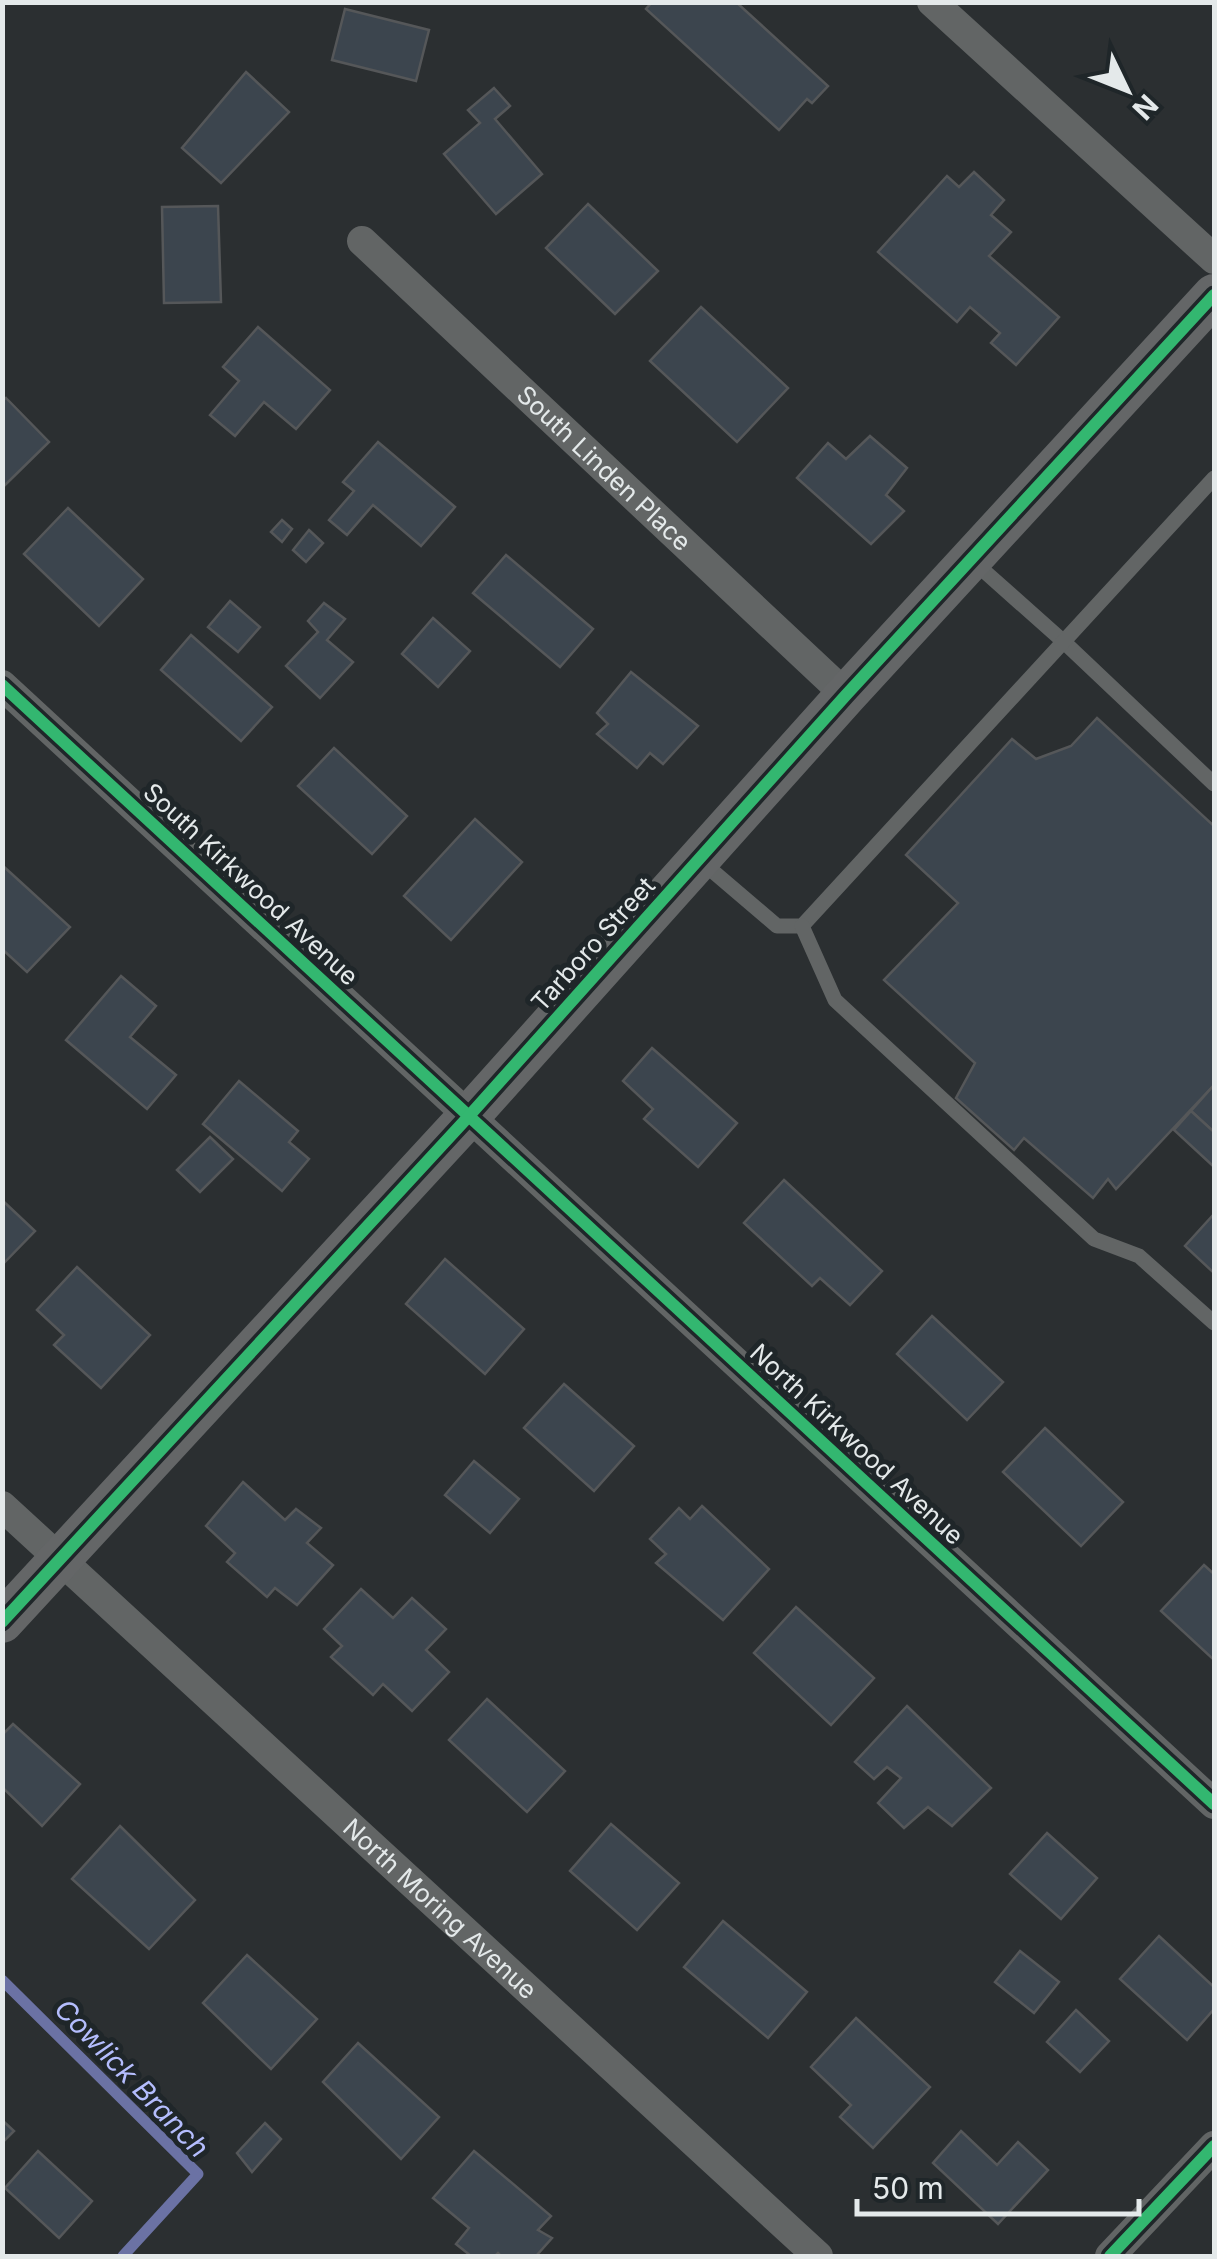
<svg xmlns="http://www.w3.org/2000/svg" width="1217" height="2259" font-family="Inter,sans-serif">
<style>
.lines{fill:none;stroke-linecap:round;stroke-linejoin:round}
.stream{stroke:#6b72a4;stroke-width:11}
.building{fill:#3c454e;stroke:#555759;stroke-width:2.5}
.lane{stroke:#626565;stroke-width:15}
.street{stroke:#626565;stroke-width:30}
.secondary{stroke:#646667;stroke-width:42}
.cycleway-casing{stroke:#1f2629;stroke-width:19}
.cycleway{stroke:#33b770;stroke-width:12}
.labels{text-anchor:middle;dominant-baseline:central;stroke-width:10;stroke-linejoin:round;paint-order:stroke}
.street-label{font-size:25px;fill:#e4e9ea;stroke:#1f2629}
.water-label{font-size:28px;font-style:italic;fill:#b4bdfd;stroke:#1f2629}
</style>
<rect width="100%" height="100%" fill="#2b2f31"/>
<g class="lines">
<path class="stream" d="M 2,1980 L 198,2174 L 123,2256"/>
</g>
<g class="building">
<path d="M 652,2 L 736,2 L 828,86 L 812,103 L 807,99 L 779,130 L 646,9 Z"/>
<path d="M 345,9 L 429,30 L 416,81 L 332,60 Z"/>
<path d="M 246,72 L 289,112 L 221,183 L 182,148 Z"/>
<path d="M 494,88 L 510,106 L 495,119 L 542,174 L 496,214 L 444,154 L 480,123 L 468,110 Z"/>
<path d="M 974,172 L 1004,200 L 991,215 L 1011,232 L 989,256 L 1059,317 L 1016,365 L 991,343 L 1000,333 L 970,307 L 957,322 L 878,252 L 947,176 L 959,187 Z"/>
<path d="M 588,204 L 658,271 L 615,314 L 546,248 Z"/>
<path d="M 218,206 L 221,302 L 164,303 L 162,207 Z"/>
<path d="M 701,307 L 788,388 L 737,442 L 650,361 Z"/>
<path d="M 258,327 L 330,390 L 296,429 L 264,402 L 235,436 L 210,415 L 239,381 L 223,367 Z"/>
<path d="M 6,398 L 49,442 L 2,488 L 2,401 Z"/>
<path d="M 870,436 L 907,468 L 886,495 L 904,511 L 871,544 L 797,478 L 828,443 L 846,459 Z"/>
<path d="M 378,442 L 455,507 L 421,546 L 373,505 L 347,535 L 329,520 L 354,491 L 343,482 Z"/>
<path d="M 68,508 L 143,579 L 99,626 L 24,554 Z"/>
<path d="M 282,520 L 292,529 L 282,542 L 271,532 Z"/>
<path d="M 309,530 L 323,543 L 306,562 L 293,550 Z"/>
<path d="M 506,555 L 593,629 L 560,667 L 473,593 Z"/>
<path d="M 230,601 L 260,627 L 238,652 L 208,627 Z"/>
<path d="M 324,603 L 345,619 L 327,640 L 353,662 L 320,698 L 286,666 L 318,632 L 308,621 Z"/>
<path d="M 433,618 L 470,651 L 438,687 L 402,654 Z"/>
<path d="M 191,635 L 272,707 L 241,741 L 161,670 Z"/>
<path d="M 631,672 L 698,726 L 663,764 L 650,753 L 637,768 L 597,734 L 608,724 L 597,713 Z"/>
<path d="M 1097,718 L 1214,826 L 1214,1085 L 1116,1189 L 1108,1179 L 1093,1198 L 1024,1138 L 1014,1150 L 956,1098 L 975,1063 L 884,980 L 958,903 L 906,855 L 1012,739 L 1036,759 L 1071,746 Z"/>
<path d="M 334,748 L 407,816 L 372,854 L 298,786 Z"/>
<path d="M 475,819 L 522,862 L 451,940 L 404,896 Z"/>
<path d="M 2,865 L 70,927 L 27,972 L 2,949 Z"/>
<path d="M 121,976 L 156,1006 L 130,1037 L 176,1075 L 147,1109 L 66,1040 Z"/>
<path d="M 652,1048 L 737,1123 L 698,1167 L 644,1119 L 653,1109 L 623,1081 Z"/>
<path d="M 239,1081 L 298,1131 L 289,1142 L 309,1159 L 282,1191 L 203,1124 Z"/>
<path d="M 1214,1085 L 1214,1132 L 1191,1111 Z"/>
<path d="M 1191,1111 L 1214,1132 L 1214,1162 L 1212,1165 L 1174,1130 Z"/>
<path d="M 210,1137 L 233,1159 L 200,1192 L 177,1170 Z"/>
<path d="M 784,1180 L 882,1271 L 850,1305 L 820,1278 L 812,1286 L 744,1223 Z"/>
<path d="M 2,1200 L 35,1231 L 2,1265 Z"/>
<path d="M 1214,1214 L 1214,1273 L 1185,1246 Z"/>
<path d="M 445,1259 L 524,1329 L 485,1374 L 406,1304 Z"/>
<path d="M 77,1267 L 150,1335 L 101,1388 L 54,1345 L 64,1335 L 37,1310 Z"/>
<path d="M 932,1316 L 1003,1382 L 967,1420 L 897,1354 Z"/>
<path d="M 564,1384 L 634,1446 L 594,1491 L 524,1428 Z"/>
<path d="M 1045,1428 L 1123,1502 L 1081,1546 L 1003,1472 Z"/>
<path d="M 474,1461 L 519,1499 L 490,1533 L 445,1495 Z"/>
<path d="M 243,1482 L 285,1520 L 296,1509 L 321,1528 L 307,1543 L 333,1565 L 297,1605 L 275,1588 L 267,1597 L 227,1562 L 235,1553 L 206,1526 Z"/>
<path d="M 702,1506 L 769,1569 L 723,1620 L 656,1563 L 666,1554 L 650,1539 L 679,1508 L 690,1519 Z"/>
<path d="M 1204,1565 L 1214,1574 L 1214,1660 L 1161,1611 Z"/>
<path d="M 361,1589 L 393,1618 L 412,1598 L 446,1629 L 426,1650 L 449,1672 L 412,1711 L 383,1684 L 373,1695 L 331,1657 L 342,1646 L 324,1629 Z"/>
<path d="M 796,1607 L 874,1678 L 831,1725 L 754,1653 Z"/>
<path d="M 487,1699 L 565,1771 L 527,1812 L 449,1740 Z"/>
<path d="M 907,1706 L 991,1788 L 952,1826 L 928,1807 L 904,1828 L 878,1803 L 901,1778 L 887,1767 L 874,1779 L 855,1762 Z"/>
<path d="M 13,1724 L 80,1784 L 42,1826 L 2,1787 L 2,1735 Z"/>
<path d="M 611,1824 L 679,1883 L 637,1930 L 570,1871 Z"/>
<path d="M 120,1826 L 195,1900 L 149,1949 L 72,1879 Z"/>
<path d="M 1047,1833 L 1097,1878 L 1061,1919 L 1010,1874 Z"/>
<path d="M 723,1921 L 807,1992 L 768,2038 L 684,1967 Z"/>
<path d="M 1159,1936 L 1214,1987 L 1214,2009 L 1187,2040 L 1120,1979 Z"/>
<path d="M 1020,1951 L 1059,1982 L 1034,2013 L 995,1982 Z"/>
<path d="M 247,1955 L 317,2019 L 271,2069 L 203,2003 Z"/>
<path d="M 1076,2010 L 1109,2041 L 1080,2072 L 1047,2042 Z"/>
<path d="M 856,2018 L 930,2087 L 873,2148 L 840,2117 L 851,2105 L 811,2067 Z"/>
<path d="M 358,2043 L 439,2117 L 401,2159 L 323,2082 Z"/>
<path d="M 2,2120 L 14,2131 L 2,2143 Z"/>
<path d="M 265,2123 L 281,2139 L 252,2172 L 237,2153 Z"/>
<path d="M 961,2131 L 997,2165 L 1018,2142 L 1048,2170 L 998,2224 L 933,2163 Z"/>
<path d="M 38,2151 L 92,2201 L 59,2238 L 5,2188 Z"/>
<path d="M 474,2151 L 551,2216 L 538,2230 L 552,2238 L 536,2256 L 501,2256 L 498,2253 L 495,2256 L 471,2256 L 456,2244 L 469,2228 L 433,2198 Z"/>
</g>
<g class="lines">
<g class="lane">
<path d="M 974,562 L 1064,642 L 1214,784"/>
<path d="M 702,862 L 777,926 L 802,926 L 1214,478"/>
<path d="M 802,926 L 835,1000 L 1094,1239 L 1139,1256 L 1214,1323"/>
</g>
<g class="street">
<path d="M 932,2 L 1214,259"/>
<path id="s1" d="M 362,241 L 846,695"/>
<path d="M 2,685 L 1214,1804"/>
<path id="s2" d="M 2,1506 L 818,2256"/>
<path d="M 1110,2256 L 1214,2146"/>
</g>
<path class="secondary" d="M 2,1622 L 469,1116 L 846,695 L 1214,295"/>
<defs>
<g id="cycleway">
<path d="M 2,685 L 1214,1804"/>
<path d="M 2,1622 L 469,1116 L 846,695 L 1214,295"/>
<path d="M 1110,2256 L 1214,2146"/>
</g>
</defs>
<use href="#cycleway" class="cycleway-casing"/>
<use href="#cycleway" class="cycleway"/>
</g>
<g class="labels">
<g class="street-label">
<text stroke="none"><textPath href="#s1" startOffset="332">South Linden Place</textPath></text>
<text transform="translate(251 884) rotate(43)">South Kirkwood Avenue</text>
<text transform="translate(593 944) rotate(-48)">Tarboro Street</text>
<text transform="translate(857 1444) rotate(43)">North Kirkwood Avenue</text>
<text stroke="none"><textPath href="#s2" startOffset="595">North Moring Avenue</textPath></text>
</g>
<g class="water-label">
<text transform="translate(132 2078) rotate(46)">Cowlick Branch</text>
</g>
</g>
<rect width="1217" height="2259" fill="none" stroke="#e4e9ea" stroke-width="10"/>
<g transform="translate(1127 90) rotate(133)" stroke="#1f2629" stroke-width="8" paint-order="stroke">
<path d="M0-8L18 38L0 25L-18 38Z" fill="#e4e9ea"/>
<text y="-15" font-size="28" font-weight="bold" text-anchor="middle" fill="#e4e9ea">N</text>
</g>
<path d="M857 2199v15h282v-15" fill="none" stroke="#e4e9ea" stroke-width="5"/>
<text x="872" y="2199" font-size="30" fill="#e4e9ea" stroke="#1f2629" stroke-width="8" paint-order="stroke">50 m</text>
</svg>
